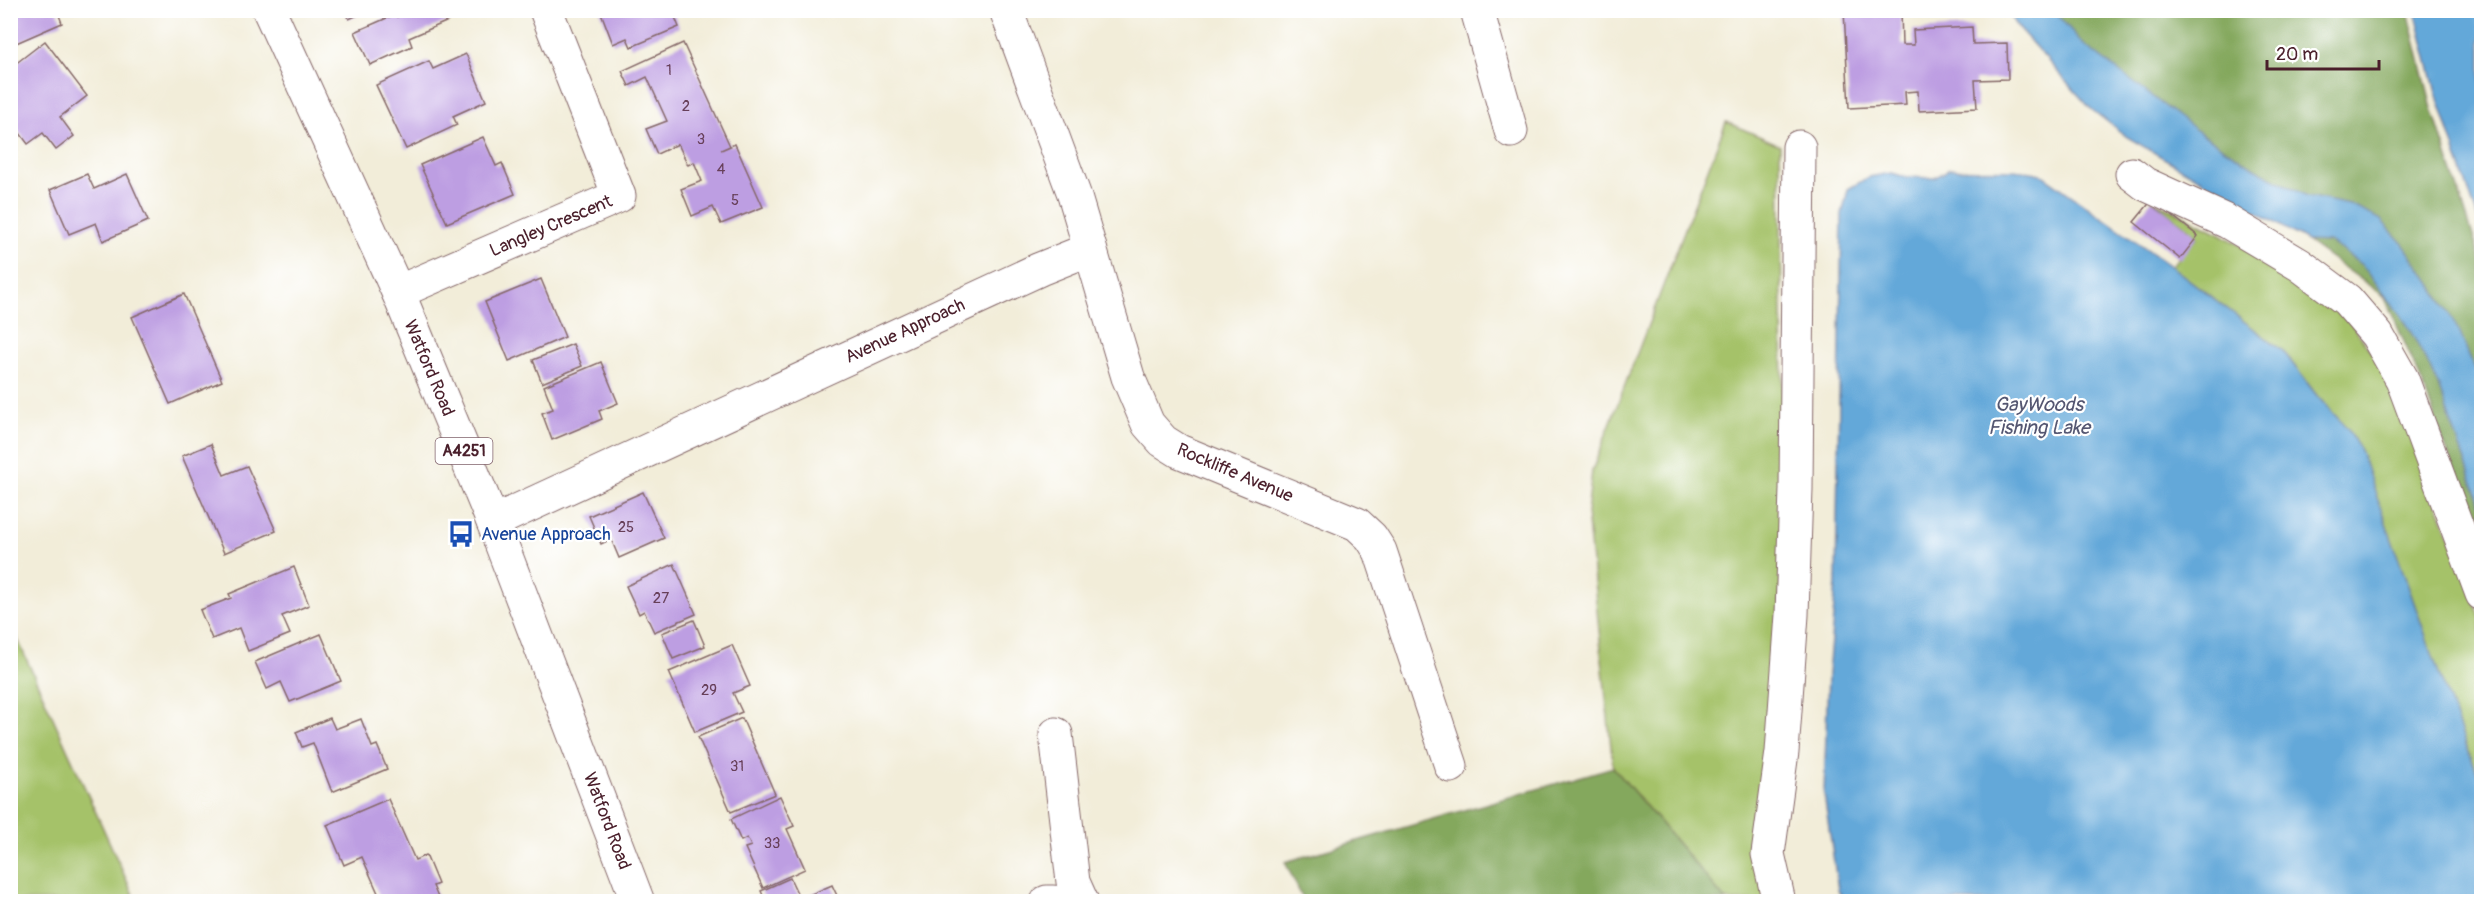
<svg xmlns="http://www.w3.org/2000/svg" width="2492" height="912" font-family="Pangolin,sans-serif">
<style>
.green{fill:#a5c269;stroke:#78704a;stroke-width:1.5}
.forest{fill:#84a85d;stroke:#676444;stroke-width:1.5}
.water{fill:#64a8d9;stroke:#576482;stroke-width:1.5}
.building{fill:#bd9ee2}
.lines{fill:none;stroke-linecap:round;stroke-linejoin:round}
.minor-casing{stroke:#856768;stroke-width:35}
.major-casing{stroke:#856768;stroke-width:35}
.minor{stroke:#fff;stroke-width:33}
.major{stroke:#fff;stroke-width:33}
.labels{text-anchor:middle;dominant-baseline:central;stroke-width:4.5;stroke-linejoin:round;paint-order:stroke}
.number-label{font-size:15px;fill:#673f59}
.shield{fill:#fff;stroke:#80626b;stroke-width:1.5}
.shield-label{font-size:16px;font-weight:bold;fill:#4a1f2b}
.street-label{font-size:18px;fill:#4a1f2b;stroke:#fff}
.transit-label{font-size:18px;fill:#164399;stroke:#fff;text-anchor:start}
.water-label{font-size:20px;font-style:italic;fill:#545671;stroke:#fff}
</style>
<rect width="100%" height="100%" fill="#fff"/>
<filter id="ink" filterUnits="userSpaceOnUse"><feTurbulence type="fractalNoise" baseFrequency=".0167" numOctaves="2"/><feDisplacementMap in="SourceGraphic" scale="12" xChannelSelector="R" yChannelSelector="G"/><feConvolveMatrix kernelMatrix="1 2 1 2 8 2 1 2 1" color-interpolation-filters="sRGB"/></filter>
<filter id="wash" filterUnits="userSpaceOnUse"><feTurbulence type="fractalNoise" baseFrequency=".008" numOctaves="4" result="noise"/><feDisplacementMap in="SourceGraphic" scale="24" xChannelSelector="R" yChannelSelector="G"/><feGaussianBlur stdDeviation="1.35" result="paint"/><feColorMatrix in="noise" values="0 0 0 0 0 0 0 0 0 0 0 0 0 0 0 0 0 1.4 0 .05"/><feComposite in="paint" operator="in"/></filter>
<g filter="url(#wash)">
<rect width="100%" height="100%" fill="#f2edd9"/>
<g class="green">
<path d="M 1726,122 L 1780,145 L 1784,487 L 1770,901 L 1726,901 L 1613,767 L 1587,513 L 1592,471 Z"/>
<path d="M 2152,200 L 2221,234 L 2338,304 L 2392,383 L 2481,619 L 2481,782 L 2447,696 L 2348,429 L 2318,397 L 2283,351 L 2171,266 L 2198,236 Z"/>
<path d="M 10,625 L 11,625 L 136,901 L 11,901 Z"/>
</g>
<g class="forest">
<path d="M 2019,11 L 2408,11 L 2431,105 L 2481,261 L 2481,544 L 2423,385 L 2384,296 L 2307,241 Z"/>
<path d="M 1613,767 L 1726,901 L 1304,901 L 1285,862 Z"/>
</g>
<g class="water">
<path d="M 2007,11 L 2054,11 L 2083,44 L 2196,130 L 2256,169 L 2307,196 L 2350,205 L 2380,219 L 2403,244 L 2432,284 L 2460,333 L 2481,384 L 2481,506 L 2435,377 L 2406,323 L 2363,266 L 2330,242 L 2307,241 L 2127,137 L 2091,109 L 2015,24 Z"/>
<path d="M 2415,11 L 2481,11 L 2481,228 L 2436,93 Z"/>
<path d="M 1949,169 C 1980,171 2011,167 2041,174 L 2171,266 L 2283,351 L 2318,397 L 2348,429 L 2361,452 L 2447,696 L 2481,782 L 2481,901 L 1844,901 L 1838,889 L 1824,794 L 1828,674 L 1836,583 L 1842,214 L 1848,189 L 1869,177 L 1891,173 L 1906,177 L 1935,178 Z"/>
</g>
<g id="blocks">
<g class="building">
<path d="M 10,10 L 57,10 L 62,23 L 14,44 L 10,36 Z"/>
<path d="M 345,10 L 369,10 L 349,19 Z"/>
<path d="M 413,10 L 443,10 L 448,21 L 409,38 L 412,46 L 370,65 L 355,32 L 396,14 L 397,17 Z"/>
<path d="M 600,10 L 672,10 L 679,27 L 631,47 L 627,38 L 613,44 Z"/>
<path d="M 1844,10 L 1901,10 L 1902,45 L 1914,45 L 1913,30 L 1972,27 L 1973,44 L 2007,43 L 2008,79 L 1975,80 L 1977,108 L 1919,111 L 1918,91 L 1905,92 L 1906,105 L 1849,108 Z"/>
<path d="M 45,41 L 87,96 L 60,117 L 74,136 L 56,150 L 43,133 L 28,144 L 10,120 L 10,68 Z"/>
<path d="M 683,43 L 730,146 L 721,150 L 735,144 L 763,207 L 721,224 L 713,207 L 692,216 L 681,189 L 702,181 L 694,162 L 688,165 L 678,144 L 657,154 L 646,129 L 667,121 L 647,77 L 629,86 L 622,71 Z"/>
<path d="M 466,54 L 486,101 L 453,116 L 457,125 L 406,149 L 376,85 L 429,61 L 433,69 Z"/>
<path d="M 483,137 L 496,166 L 502,163 L 515,194 L 447,223 L 420,165 Z"/>
<path d="M 87,174 L 94,189 L 127,174 L 148,221 L 103,241 L 96,223 L 69,234 L 50,190 Z"/>
<path d="M 2152,200 L 2198,236 L 2180,259 L 2134,222 Z"/>
<path d="M 541,279 L 565,337 L 509,361 L 485,302 Z"/>
<path d="M 184,294 L 222,381 L 170,404 L 132,317 Z"/>
<path d="M 573,344 L 582,366 L 542,383 L 533,360 Z"/>
<path d="M 601,362 L 618,403 L 599,411 L 602,419 L 552,440 L 542,413 L 553,409 L 544,386 Z"/>
<path d="M 211,444 L 224,475 L 247,466 L 276,531 L 224,553 L 182,456 Z"/>
<path d="M 643,492 L 664,538 L 619,558 L 611,539 L 601,544 L 589,516 Z"/>
<path d="M 674,564 L 696,614 L 654,632 L 644,611 L 639,614 L 626,586 Z"/>
<path d="M 294,567 L 309,605 L 282,616 L 290,634 L 248,651 L 239,628 L 212,639 L 200,610 L 231,598 L 229,594 Z"/>
<path d="M 694,620 L 705,646 L 673,659 L 662,633 Z"/>
<path d="M 321,634 L 341,681 L 290,702 L 281,682 L 267,689 L 255,662 Z"/>
<path d="M 732,645 L 750,686 L 733,693 L 742,712 L 695,732 L 669,672 Z"/>
<path d="M 330,718 L 335,729 L 361,719 L 372,747 L 377,745 L 387,769 L 332,792 L 313,743 L 302,747 L 296,732 Z"/>
<path d="M 742,718 L 775,794 L 731,812 L 698,737 Z"/>
<path d="M 780,796 L 794,826 L 787,829 L 805,869 L 763,888 L 745,848 L 751,846 L 747,838 L 741,841 L 731,819 Z"/>
<path d="M 388,799 L 415,860 L 426,855 L 438,884 L 433,886 L 440,902 L 382,902 L 362,857 L 344,865 L 327,825 Z"/>
<path d="M 790,878 L 800,899 L 832,885 L 840,902 L 766,902 L 761,891 Z"/>
</g>
</g>
</g>
<g filter="url(#ink)">
<use href="#blocks" fill-opacity="0" stroke="#856768" stroke-width="1.5"/>
<g class="lines">
<defs>
<g id="minor">
<path d="M 1006,10 L 1074,194 L 1128,377 L 1148,424 L 1163,441 L 1179,451 L 1357,524 L 1371,537 L 1380,551 L 1451,766"/>
<path d="M 1477,10 L 1511,131"/>
<path d="M 2132,174 L 2145,184 L 2228,222 L 2300,265 L 2347,300 L 2377,335 L 2402,379 L 2482,594"/>
<path d="M 398,292 L 619,196 L 546,10"/>
<path d="M 493,522 L 1040,269 L 1090,249"/>
<path d="M 1056,734 L 1073,882 L 1082,902"/>
<path d="M 1047,902 L 1053,902"/>
<path d="M 1779,902 L 1768,854 L 1782,752 L 1792,615 L 1796,489 L 1799,147"/>
</g>
<path id="major" d="M 269,10 L 398,292 L 493,522 L 638,902"/>
</defs>
<use href="#minor" class="minor-casing"/>
<use href="#major" class="major-casing"/>
<use href="#minor" class="minor"/>
<use href="#major" class="major"/>
</g>
</g>
<defs>
<symbol id="bus-bare" viewBox="-9 -9 18 18"><path d="M-5-6H5V4H4V6H2V4H-2V6H-4V4H-5ZM-3.5-4V0h7V-4ZM-3.5 1.2v1.5H-2V1.2ZM2 1.2v1.5H3.5V1.2Z" fill="#1a4fb4" stroke="#fff" stroke-width="2.5" paint-order="stroke"/></symbol>
</defs>
<g fill-rule="evenodd">
<use href="#bus-bare" x="442" y="515" width="38" height="38"/>
</g>
<g class="labels">
<g class="number-label">
<text x="669" y="70">1</text>
<text x="686" y="106">2</text>
<text x="701" y="139">3</text>
<text x="721" y="169">4</text>
<text x="735" y="200">5</text>
<text x="626" y="527">25</text>
<text x="661" y="598">27</text>
<text x="709" y="690">29</text>
<text x="737" y="766">31</text>
<text x="772" y="843">33</text>
</g>
<rect class="shield" x="435.5" y="438" width="57" height="26" rx="4.5"/>
<g class="shield-label">
<text x="464" y="451">A4251</text>
</g>
<g class="street-label">
<text transform="translate(551 226) rotate(-23)">Langley Crescent</text>
<text transform="translate(905 331) rotate(-25)">Avenue Approach</text>
<text transform="translate(429 368) rotate(67)">Watford Road</text>
<text transform="translate(1235 473) rotate(23)">Rockliffe Avenue</text>
<text transform="translate(607 821) rotate(69)">Watford Road</text>
</g>
<g class="transit-label">
<text x="481" y="534">Avenue Approach</text>
</g>
<g class="water-label">
<text x="2039" y="404">GayWoods<tspan x="2039" dy="23">Fishing Lake</tspan></text>
</g>
</g>
<rect width="2492" height="912" fill="none" stroke="#fff" stroke-width="36"/>
<path d="M2267 60v9h112v-9" fill="none" stroke="#4a1f2b" stroke-width="3"/>
<text x="2276" y="60" font-size="18" fill="#4a1f2b" stroke="#ffffff" stroke-width="4.5" paint-order="stroke">20 m</text>
</svg>
